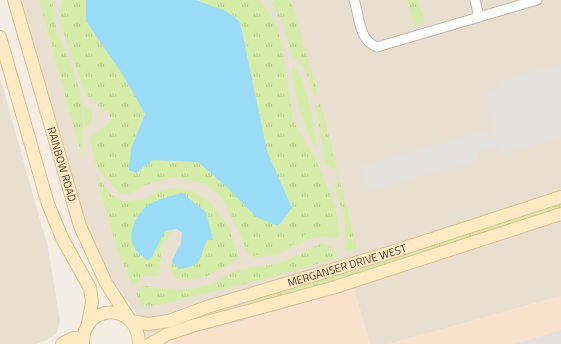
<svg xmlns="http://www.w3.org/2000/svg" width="561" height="344" font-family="'Titillium Web',sans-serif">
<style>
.residential{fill:#e8dfd1}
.commercial{fill:#f8e1cd}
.grass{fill:url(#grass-tufts)}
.garden{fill:#d5eca8}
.parking{fill:#e4e0dd}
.water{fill:#9adbf7}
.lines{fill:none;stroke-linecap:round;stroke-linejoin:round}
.street-casing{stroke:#c3b7a9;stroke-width:11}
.secondary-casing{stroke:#dbc091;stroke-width:14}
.street{stroke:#fff;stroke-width:9}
.secondary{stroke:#ffeac3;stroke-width:12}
.labels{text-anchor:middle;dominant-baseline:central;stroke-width:3;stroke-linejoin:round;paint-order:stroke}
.street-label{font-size:11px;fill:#463d33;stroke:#fff}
</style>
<defs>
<pattern id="grass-tufts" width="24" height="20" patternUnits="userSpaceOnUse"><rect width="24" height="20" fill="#d5eca8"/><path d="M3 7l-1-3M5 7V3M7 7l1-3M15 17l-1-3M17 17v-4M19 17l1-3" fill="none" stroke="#b8cb91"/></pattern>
</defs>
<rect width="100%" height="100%" fill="#f4ede4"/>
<g class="residential">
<path d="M 18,0 L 561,0 L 561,296 L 389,344 L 370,344 L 354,289 L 212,330 L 198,327 L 146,344 L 135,311 L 114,283 L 89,236 Z"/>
<path d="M 0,77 L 48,248 L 60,322 L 56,334 L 47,340 L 36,344 L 0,344 Z"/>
</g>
<g class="commercial">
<path d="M 354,289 L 370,344 L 159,344 L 198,327 L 213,330 Z"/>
<path d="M 561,296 L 561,344 L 389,344 Z"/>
</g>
<g class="grass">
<path d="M 39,0 L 53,0 C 50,31 72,59 79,89 C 84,111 84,134 82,157 Z"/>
<path d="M 62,0 L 86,0 L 86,21 L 125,78 L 145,114 L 131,149 L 136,173 L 153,160 L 198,162 L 228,188 L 292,208 L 267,151 L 240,22 L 226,11 L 196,0 L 259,0 L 267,9 L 277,27 L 283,53 L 293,121 L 316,160 L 336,207 L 338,222 L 329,221 L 325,233 L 322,233 L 322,227 L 308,232 L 293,245 L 271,253 L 253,256 L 247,253 L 239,232 L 222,198 L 206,184 L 174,177 L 145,185 L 130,194 L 119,193 L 95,165 L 90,138 L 111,121 L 109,110 L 103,112 L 95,101 L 87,96 L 63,32 L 59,9 Z"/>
<path d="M 274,0 L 289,0 L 293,7 L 318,94 L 314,97 C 310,82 306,65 292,56 L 283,24 L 272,5 Z"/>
<path d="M 407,0 L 418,0 L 424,23 L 414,25 Z"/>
<path d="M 0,52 L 48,220 L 52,237 L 0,62 Z"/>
<path d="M 320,101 L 357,249 L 345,252 L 345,220 L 334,184 L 339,182 L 335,168 L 326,167 L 323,160 L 332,159 L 328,146 L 323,145 L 316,109 Z"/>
<path d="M 95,173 L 111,195 L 124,201 L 140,200 L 164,189 L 179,188 L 194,192 L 209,201 L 229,227 L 239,258 C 221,271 198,284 176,278 L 170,269 L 172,261 L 175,262 L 198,262 L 207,240 L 213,240 L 206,212 L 182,193 L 162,198 L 150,204 L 158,242 L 165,231 L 171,229 L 174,231 C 156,245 163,255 159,274 L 154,277 L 147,275 L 133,286 L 117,249 Z"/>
<path d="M 561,204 L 561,208 L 366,271 L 250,305 L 249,301 L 365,268 Z"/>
<path d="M 323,243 L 334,248 L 337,258 L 268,278 L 159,305 L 142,306 L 136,293 L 143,285 C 168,291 191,292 215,283 C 222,280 227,274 234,272 C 249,266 266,267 282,262 C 296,258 309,248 323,243 Z"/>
</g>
<g class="garden">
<path d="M 293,66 C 306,74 316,133 316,149 C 307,136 288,81 293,66 Z"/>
<path d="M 83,104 L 92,111 C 92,118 92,124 85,128 Z"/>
<path d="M 323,145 L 328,146 L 333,159 L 323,160 Z"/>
<path d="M 329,221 L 338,222 L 339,239 C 313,231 303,244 280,253 C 272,256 263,256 255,258 L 253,256 L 271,253 L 293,245 L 308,232 L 322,226 L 322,233 L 325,233 Z"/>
</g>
<g class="parking">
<path d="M 561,64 L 561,137 L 500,154 L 498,146 L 477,152 L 479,160 L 369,191 L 362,166 L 484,131 L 486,139 L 492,138 L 495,127 L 485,92 L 502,87 L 501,81 Z"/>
<path d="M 561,330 L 561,344 L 515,344 Z"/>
</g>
<g class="water">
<path d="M 86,0 L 196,0 L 226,11 L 240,22 L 267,151 L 292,208 L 278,226 L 256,217 L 228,188 L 198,162 L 153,160 L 136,173 L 129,170 L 131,149 L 145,114 L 125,78 L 86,21 Z"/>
<path d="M 182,193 L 206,212 L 213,240 L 207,240 C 199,260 202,266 179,269 L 172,261 L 181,243 L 182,233 L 177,229 L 165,231 L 152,257 L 148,260 C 142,256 137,253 134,247 C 126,233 138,211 150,204 C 160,198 171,196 182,193 Z"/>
</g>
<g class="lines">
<defs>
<g id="street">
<path d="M 354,0 C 360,17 358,40 377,47 L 537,0"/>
<path d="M 475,0 L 479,17"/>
</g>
<g id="secondary">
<path id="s1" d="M 14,0 L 80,226 L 106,283 L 130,320"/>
<path d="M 0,37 L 48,204 L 63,240 L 90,288 L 92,302 L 88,324"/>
<path id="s2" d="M 132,321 L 148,324 L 169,321 L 207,307 L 392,252 L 561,197"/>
<path d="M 62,344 L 73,338 L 83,338"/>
<path d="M 83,344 C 82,303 138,301 139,344"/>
<path d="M 150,344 L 168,334 L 192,326 L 332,288 L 561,214"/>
</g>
</defs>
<use href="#street" class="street-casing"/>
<use href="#secondary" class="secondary-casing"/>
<use href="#street" class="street"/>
<use href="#secondary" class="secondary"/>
</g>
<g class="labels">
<g class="street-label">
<text stroke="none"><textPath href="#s1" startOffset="171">RAINBOW ROAD</textPath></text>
<text stroke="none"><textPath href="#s2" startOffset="224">MERGANSER DRIVE WEST</textPath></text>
</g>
</g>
</svg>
